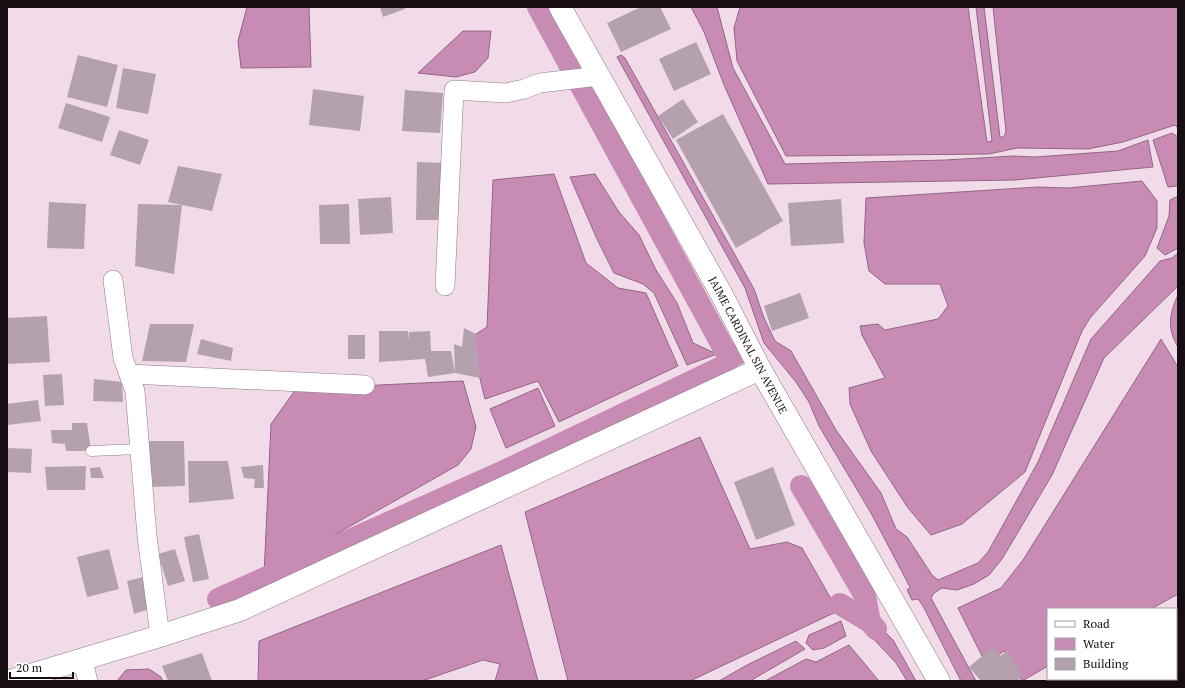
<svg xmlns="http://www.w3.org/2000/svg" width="1185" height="688" font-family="'PT Serif',serif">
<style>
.water{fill:#c88cb4;stroke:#936684}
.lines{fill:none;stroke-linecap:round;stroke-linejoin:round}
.canal{stroke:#c88cb4;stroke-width:22}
.building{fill:#b5a1ae}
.lane-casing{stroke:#8d7a86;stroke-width:11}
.street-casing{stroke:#8d7a86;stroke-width:20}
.secondary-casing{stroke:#8d7a86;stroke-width:23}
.lane{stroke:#fff;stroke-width:10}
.street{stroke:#fff;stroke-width:19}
.secondary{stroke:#fff;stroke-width:22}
.labels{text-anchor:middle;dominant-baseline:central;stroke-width:3;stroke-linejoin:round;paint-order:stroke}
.street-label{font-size:11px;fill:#160e13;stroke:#fff}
</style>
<rect width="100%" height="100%" fill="#f1dbe9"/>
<g class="water">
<path d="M 247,7 L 309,7 L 311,67 L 241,68 L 238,41 Z"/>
<path d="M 691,7 L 717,7 L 733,68 L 785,164 L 945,160 L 1014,156 L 1035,157 L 1118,151 L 1148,140 L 1153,167 L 1015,180 L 768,184 L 724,85 L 704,32 Z"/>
<path d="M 740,7 L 968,7 L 987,142 L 992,141 L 976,7 L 984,7 L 1000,137 L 1004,137 L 1006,131 L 993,7 L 1178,7 L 1178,128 L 1175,125 L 1123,142 L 1088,149 L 1017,148 L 989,154 L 786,156 L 737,61 L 734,28 Z"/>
<path d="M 463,31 L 491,31 L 488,58 L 475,72 L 456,77 L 418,73 Z"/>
<path d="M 621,55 L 625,58 L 754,289 L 764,318 L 775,341 L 791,351 L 836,430 L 881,493 L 896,529 L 907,537 L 932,575 L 938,580 L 978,563 L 988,552 L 1038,462 L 1091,339 L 1160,261 L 1172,258 L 1178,253 L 1178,286 L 1104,358 L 1052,475 L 1002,559 L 989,575 L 974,584 L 957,590 L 942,588 L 934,593 L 931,598 L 976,681 L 961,681 L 923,606 L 918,599 L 912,600 L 907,590 L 910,587 L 871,513 L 819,426 L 809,402 L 796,382 L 764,343 L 745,288 L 617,57 Z"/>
<path d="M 1172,133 L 1178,137 L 1178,186 L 1168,187 L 1153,140 Z"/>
<path d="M 554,174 L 586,263 L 618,288 L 646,293 L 678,366 L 559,422 L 538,381 L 485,399 L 470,338 L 487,327 L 493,180 Z"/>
<path d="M 595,174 L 619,212 L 639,235 L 656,270 L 677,303 L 693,343 L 717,354 L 687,365 L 654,293 L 643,284 L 614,273 L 597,239 L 570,177 Z"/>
<path d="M 1142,181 L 1157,201 L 1157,228 L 1145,256 L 1090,318 L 1082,331 L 1025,472 L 962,524 L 931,535 L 908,508 L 871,451 L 850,404 L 849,388 L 885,378 L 862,335 L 860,326 L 878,324 L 885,330 L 938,319 L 948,306 L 940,284 L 885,284 L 869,271 L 864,243 L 866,198 L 1038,187 L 1068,188 Z"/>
<path d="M 1178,196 L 1178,248 L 1165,255 L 1157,248 L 1169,216 L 1170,200 Z"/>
<path d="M 1178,295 L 1178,347 C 1167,329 1169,314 1178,295 Z"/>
<path d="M 1161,339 L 1178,367 L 1178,594 L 1151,609 L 1048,609 L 1048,666 L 1022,681 L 1004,651 L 986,664 L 958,608 L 1001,588 L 1023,560 Z"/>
<path d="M 463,381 L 476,427 L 471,449 L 458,465 L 264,575 L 271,424 L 296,389 Z"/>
<path d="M 538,388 L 555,426 L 506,448 L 490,409 Z"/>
<path d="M 700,437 L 750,549 L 787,542 L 802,548 L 838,611 L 690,681 L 568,681 L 525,512 Z"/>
<path d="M 501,545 L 538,681 L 495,681 L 500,664 L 483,660 L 422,681 L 258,681 L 259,641 Z"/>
<path d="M 1178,613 L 1178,681 L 1054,681 L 1057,679 L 1176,679 L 1176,614 Z"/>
<path d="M 841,621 L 846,636 L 824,648 L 813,650 L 806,643 L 809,635 Z"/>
<path d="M 882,623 L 883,630 L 893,640 L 916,681 L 907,681 L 896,663 L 867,632 Z"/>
<path d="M 796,641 L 805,649 L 750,681 L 719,681 L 747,665 Z"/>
<path d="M 849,645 L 879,681 L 765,681 L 806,659 L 816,662 Z"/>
<path d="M 149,669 L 161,677 L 163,681 L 117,681 L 126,670 Z"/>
</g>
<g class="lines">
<g class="canal">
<path d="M 538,7 L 729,358"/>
<path d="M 801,486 L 865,596 L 870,622"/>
<path d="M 218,599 L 504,471 L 726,365 L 729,358 L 736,355"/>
<path d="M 840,604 L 870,622 L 876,629"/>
</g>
</g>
<g class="building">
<path d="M 380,7 L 404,7 L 405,9 L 383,17 Z"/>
<path d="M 641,7 L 660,7 L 671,29 L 621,52 L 607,23 Z"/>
<path d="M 696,42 L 711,74 L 674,91 L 659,59 Z"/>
<path d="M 78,55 L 118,65 L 107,107 L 67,97 Z"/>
<path d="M 123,68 L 156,74 L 148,114 L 116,108 Z"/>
<path d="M 313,89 L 364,96 L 360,131 L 309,125 Z"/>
<path d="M 405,90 L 443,93 L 440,133 L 402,131 Z"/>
<path d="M 683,99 L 698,122 L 673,139 L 658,116 Z"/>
<path d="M 66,103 L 110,117 L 102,142 L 58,128 Z"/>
<path d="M 723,114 L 783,221 L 736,248 L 676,140 Z"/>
<path d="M 119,130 L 149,140 L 140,165 L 110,155 Z"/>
<path d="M 417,162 L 446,163 L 445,220 L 416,220 Z"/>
<path d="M 178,166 L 222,174 L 212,211 L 182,205 L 174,274 L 135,266 L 138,204 L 182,205 L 168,202 Z"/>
<path d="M 391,197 L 393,233 L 360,235 L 358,199 Z"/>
<path d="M 841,199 L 844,243 L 791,246 L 788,203 Z"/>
<path d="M 49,202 L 86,204 L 84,249 L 47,248 Z"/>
<path d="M 349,204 L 350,244 L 320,244 L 319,205 Z"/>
<path d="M 800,293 L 809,318 L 772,331 L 764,306 Z"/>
<path d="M 47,316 L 50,362 L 7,364 L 7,318 Z"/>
<path d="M 150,324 L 194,324 L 186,362 L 142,361 Z"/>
<path d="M 464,328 L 476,334 L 480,378 L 455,373 L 454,344 L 462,347 Z"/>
<path d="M 379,331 L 408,331 L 409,341 L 409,332 L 430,331 L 431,351 L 451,351 L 455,373 L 428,377 L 425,359 L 379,362 Z"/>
<rect x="348" y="335" width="17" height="24"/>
<path d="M 201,339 L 233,348 L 231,361 L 197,354 Z"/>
<path d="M 62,374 L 64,405 L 45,406 L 43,375 Z"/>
<path d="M 94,379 L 122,382 L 123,402 L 93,401 Z"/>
<path d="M 38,400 L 41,421 L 7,425 L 7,404 Z"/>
<path d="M 72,423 L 87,423 L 91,451 L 66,451 L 65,444 L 52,443 L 51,430 L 72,430 Z"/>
<path d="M 148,441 L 184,441 L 185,486 L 148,487 Z"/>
<path d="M 7,448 L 32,449 L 31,473 L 7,472 Z"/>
<path d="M 188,461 L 228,461 L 234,499 L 189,503 Z"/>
<path d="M 263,465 L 264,488 L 254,488 L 255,479 L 244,478 L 241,467 Z"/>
<path d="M 86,466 L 85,490 L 47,490 L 45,467 Z"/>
<path d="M 100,467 L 104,478 L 91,478 L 90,468 Z"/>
<path d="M 773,467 L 795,525 L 756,540 L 734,482 Z"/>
<path d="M 199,534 L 209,579 L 193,582 L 184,537 Z"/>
<path d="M 109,549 L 119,589 L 87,597 L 77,557 Z"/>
<path d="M 175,549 L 185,581 L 168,586 L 158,554 Z"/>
<path d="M 156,574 L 165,604 L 134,614 L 127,581 Z"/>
<path d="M 993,647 L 1000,656 L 1007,651 L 1023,676 L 1017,681 L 993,681 L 992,679 L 990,681 L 981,681 L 969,667 Z"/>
<path d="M 202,653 L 212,681 L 168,681 L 162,666 Z"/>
</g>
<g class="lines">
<defs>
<path id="lane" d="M 91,451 L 139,449"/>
<g id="street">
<path d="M 113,280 L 123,358 L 135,391 L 147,536 L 160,636"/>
<path d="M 445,286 L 454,90 L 506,93 L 524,89 L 540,83 L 599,76"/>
<path d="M 129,374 L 365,385"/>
<path d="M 82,659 L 88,681"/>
</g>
<g id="secondary">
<path d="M 560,7 L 722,295 L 760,369 L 939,681"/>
<path d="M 10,681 L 160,636 L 240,610 L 760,369"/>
</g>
</defs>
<use href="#lane" class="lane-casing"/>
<use href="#street" class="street-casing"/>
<use href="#secondary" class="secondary-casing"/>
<use href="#lane" class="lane"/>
<use href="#street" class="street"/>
<use href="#secondary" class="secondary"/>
</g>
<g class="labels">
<g class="street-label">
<text transform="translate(748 345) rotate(62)">JAIME CARDINAL SIN AVENUE</text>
</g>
</g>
<rect width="1185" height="688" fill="none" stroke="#160e13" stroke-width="16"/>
<rect x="1047" y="608" width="130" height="72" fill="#ffffff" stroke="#a29fa1"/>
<rect x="1055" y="621" width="20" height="6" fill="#ffffff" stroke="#a29fa1"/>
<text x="1083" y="628" font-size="12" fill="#160e13">Road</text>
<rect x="1055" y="638" width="20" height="12" fill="#c88cb4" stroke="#a29fa1"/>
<text x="1083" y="648" font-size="12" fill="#160e13">Water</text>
<rect x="1055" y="658" width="20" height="12" fill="#b5a1ae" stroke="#a29fa1"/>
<text x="1083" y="668" font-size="12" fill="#160e13">Building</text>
<path d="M10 672v6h63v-6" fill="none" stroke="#160e13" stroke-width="2"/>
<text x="16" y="672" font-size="12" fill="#160e13" stroke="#ffffff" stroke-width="3" paint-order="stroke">20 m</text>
</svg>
